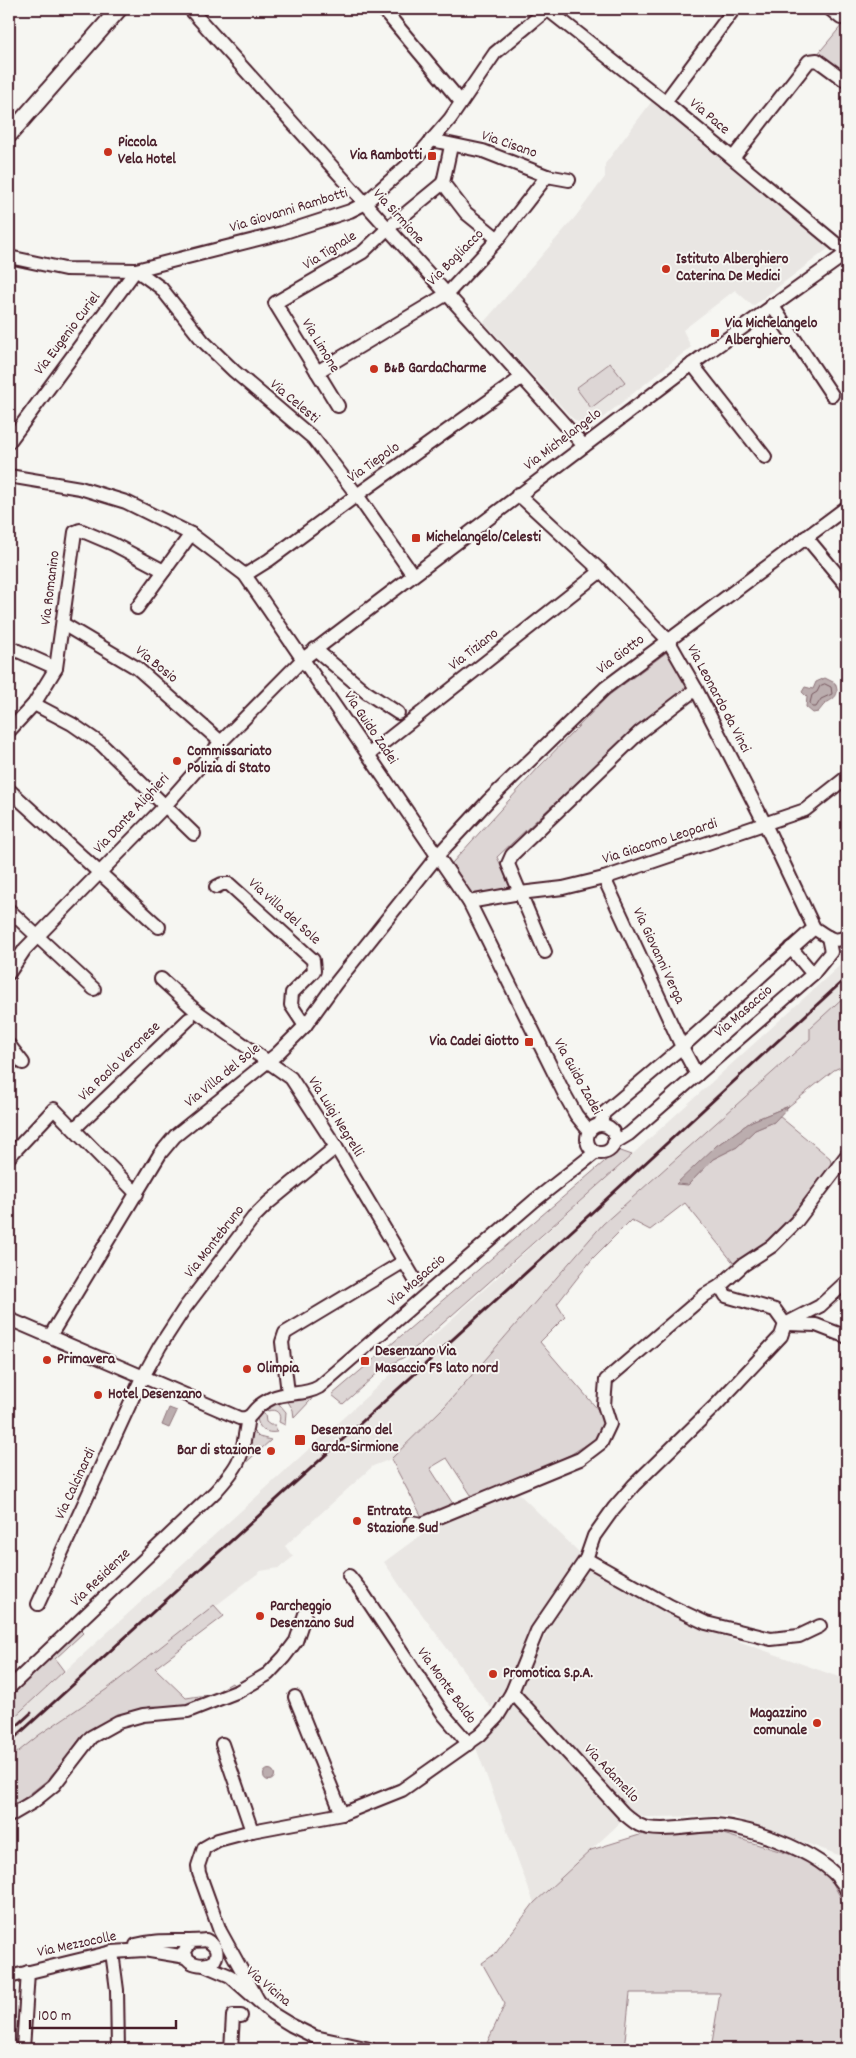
<svg xmlns="http://www.w3.org/2000/svg" width="856" height="2058" font-family="Dekko,sans-serif">
<style>
.built{fill:#e9e6e3}
.green{fill:#ddd6d5;stroke:#947a80}
.water{fill:#bbadae;stroke:#8e747a}
.lines{fill:none;stroke-linecap:round;stroke-linejoin:round}
.shore{stroke:#77585f;stroke-width:1}
.minor-casing{stroke:#4a1f2b;stroke-width:16}
.major-casing{stroke:#4a1f2b;stroke-width:19}
.minor{stroke:#f6f6f2;stroke-width:12}
.major{stroke:#f6f6f2;stroke-width:15}
.rail{stroke:#4a1f2b;stroke-width:3}
.poi-dot{fill:#c8321e;stroke:#f6f6f2;stroke-width:2}
.labels{text-anchor:middle;dominant-baseline:central;stroke-width:4;stroke-linejoin:round;paint-order:stroke}
.street-label{font-size:15px;fill:#4a1f2b;stroke:#f6f6f2}
.poi-label{font-size:15px;font-weight:bold;fill:#4a1f2b;stroke:#f6f6f2;text-anchor:start}
</style>
<rect width="100%" height="100%" fill="#f6f6f2"/>
<filter id="ink" filterUnits="userSpaceOnUse"><feTurbulence type="fractalNoise" baseFrequency=".02" numOctaves="2"/><feDisplacementMap in="SourceGraphic" scale="10" xChannelSelector="R" yChannelSelector="G"/><feConvolveMatrix kernelMatrix="1 2 1 2 8 2 1 2 1" color-interpolation-filters="sRGB"/></filter>
<g filter="url(#ink)">
<g class="built">
<path d="M 652,101 L 829,248 L 753,306 L 735,290 L 683,330 L 691,347 L 595,424 L 583,426 L 571,417 L 484,322 L 576,216 L 605,177 L 605,164 Z"/>
<path d="M 847,959 L 847,994 L 811,1028 L 810,1039 L 603,1224 L 445,1406 L 391,1459 L 373,1466 L 285,1546 L 293,1557 L 279,1568 L 261,1571 L 107,1689 L 39,1735 L 9,1759 L 9,1722 Z"/>
<path d="M 516,1491 L 581,1554 L 540,1615 L 504,1690 L 491,1708 L 418,1609 L 407,1596 L 384,1562 L 433,1526 Z"/>
<path d="M 588,1569 L 696,1626 L 847,1680 L 847,1858 L 731,1816 L 644,1817 L 624,1807 L 520,1689 L 548,1630 Z"/>
<path d="M 514,1703 L 621,1822 L 534,1903 L 476,1748 Z"/>
</g>
<g class="green">
<path d="M 847,19 L 847,77 L 817,55 Z"/>
<path d="M 610,363 L 625,382 L 591,408 L 576,388 Z"/>
<path d="M 667,652 L 689,688 L 634,729 L 497,857 L 511,887 L 472,895 L 452,863 L 539,767 L 608,696 Z"/>
<path d="M 847,994 L 847,1064 L 834,1070 L 789,1106 L 752,1121 L 716,1146 L 688,1185 L 713,1159 L 737,1147 L 755,1130 L 774,1122 L 779,1116 L 830,1158 L 832,1168 L 799,1213 L 772,1242 L 736,1266 L 685,1203 L 650,1230 L 631,1220 L 593,1258 L 557,1304 L 565,1317 L 540,1342 L 606,1419 L 598,1437 L 570,1455 L 508,1484 L 501,1484 L 473,1498 L 447,1458 L 430,1468 L 455,1507 L 422,1517 L 391,1459 L 445,1406 L 603,1224 L 810,1039 L 810,1028 Z"/>
<path d="M 618,1150 L 632,1155 L 406,1356 L 382,1369 L 343,1404 L 332,1395 Z"/>
<path d="M 313,1396 L 311,1400 L 294,1418 L 293,1410 L 287,1400 Z"/>
<path d="M 275,1403 L 280,1405 L 286,1412 L 285,1425 L 279,1422 C 282,1414 276,1408 268,1411 L 265,1408 Z"/>
<path d="M 261,1411 L 265,1415 L 266,1422 L 270,1425 L 275,1425 L 277,1432 C 266,1434 258,1429 257,1417 Z"/>
<path d="M 250,1428 L 259,1437 L 271,1440 L 241,1467 Z"/>
<path d="M 214,1605 L 224,1616 L 155,1668 L 186,1698 L 213,1694 L 232,1683 L 236,1688 L 183,1708 L 152,1706 L 116,1716 L 83,1734 L 65,1760 L 46,1781 L 9,1810 L 9,1759 L 39,1735 L 107,1689 Z"/>
<path d="M 79,1629 L 83,1633 L 55,1659 L 64,1671 L 9,1722 L 9,1694 Z"/>
<path d="M 646,1833 L 720,1833 L 802,1858 L 830,1878 L 843,1902 L 847,1933 L 847,2049 L 711,2049 L 720,1993 L 630,1993 L 624,2049 L 487,2043 L 505,2004 L 482,1963 L 496,1953 L 534,1903 L 591,1850 Z"/>
</g>
<g class="water">
<path d="M 825,678 L 835,683 C 840,695 835,698 826,703 C 823,705 821,709 818,712 L 813,713 L 806,707 L 807,697 L 802,692 L 805,687 L 813,689 L 816,682 Z"/>
<path d="M 789,1106 L 774,1122 L 755,1130 L 737,1147 L 713,1159 L 688,1185 L 676,1184 L 716,1146 L 752,1121 Z"/>
<path d="M 169,1408 L 177,1411 L 169,1428 L 162,1425 Z"/>
<circle cx="269" cy="1775" r="5.5"/>
</g>
<g class="lines">
<path class="shore" d="M 825,684 L 831,687 L 832,694 L 821,699 L 816,707 L 812,707 L 810,703 L 812,695 L 817,692 L 820,686 Z"/>
<defs>
<g id="minor">
<path d="M 190,9 L 584,446"/>
<path d="M 383,9 L 461,102"/>
<path d="M 547,9 L 665,102 L 847,253"/>
<path d="M 830,9 L 841,18"/>
<path d="M 665,102 L 734,9"/>
<path d="M 431,140 L 483,151 L 547,176 L 569,180"/>
<path d="M 451,146 L 443,183 L 466,213 L 498,239"/>
<path d="M 733,158 L 809,61 L 817,60 L 843,79"/>
<path d="M 9,257 L 65,269 L 136,270 L 282,233 L 350,211 L 364,204 L 417,157 L 450,119 L 495,53 L 548,9"/>
<path d="M 136,270 L 161,288 L 203,341 L 234,371 L 314,439 L 357,495 L 413,575"/>
<path d="M 772,305 L 832,395"/>
<path d="M 692,364 L 765,457"/>
<path d="M 317,372 L 447,294 L 498,239 L 547,176"/>
<path d="M 338,406 L 275,303 L 363,252 L 387,229 L 443,183"/>
<path d="M 9,442 L 136,270"/>
<path d="M 9,476 L 80,488 L 126,502 L 191,534 L 245,575 L 469,902 L 565,1095 L 576,1115 L 589,1131"/>
<path d="M 518,494 L 601,571 L 668,640 L 696,689 L 765,824 L 814,928 C 825,935 836,946 847,935"/>
<path d="M 806,537 L 847,586"/>
<path d="M 245,575 L 269,560 L 357,495 L 521,378"/>
<path d="M 137,608 L 191,534"/>
<path d="M 63,624 L 137,668 L 221,742"/>
<path d="M 9,647 L 56,668"/>
<path d="M 315,649 L 366,692 L 398,713"/>
<path d="M 34,704 L 72,724 L 101,744 L 194,834"/>
<path d="M 9,731 L 34,704 L 56,668 L 75,532 L 80,530 L 113,544 L 164,571"/>
<path d="M 368,755 L 601,571"/>
<path d="M 9,790 L 159,927"/>
<path d="M 604,878 L 682,1047 L 697,1075"/>
<path d="M 216,887 L 222,884 L 229,884 L 313,960 L 314,971 L 292,993 L 291,1005 L 305,1026"/>
<path d="M 469,902 L 520,893 L 563,888 L 604,878 L 805,810 L 847,777"/>
<path d="M 9,910 L 94,989"/>
<path d="M 791,948 L 813,974"/>
<path d="M 545,952 L 508,864 L 512,855 L 640,732 L 696,689"/>
<path d="M 9,973 L 25,949 L 164,807 L 221,742 L 303,659 L 703,356 L 847,253"/>
<path d="M 161,979 L 196,1011 L 291,1078 L 336,1147 L 415,1280"/>
<path d="M 9,1045 L 23,1063"/>
<path d="M 600,1124 L 604,1113 L 682,1047 L 814,928"/>
<circle cx="601" cy="1139" r="14"/>
<path d="M 74,1129 L 189,1019"/>
<path d="M 614,1143 L 629,1134 L 813,974 L 831,952 L 828,937"/>
<path d="M 9,1157 L 54,1109 L 137,1194"/>
<path d="M 9,1319 L 239,1418 C 251,1420 251,1413 258,1407 C 262,1403 268,1400 272,1398 C 288,1391 304,1396 319,1387 L 534,1201 L 596,1152"/>
<path d="M 785,1324 L 775,1310 L 726,1296 L 720,1286 L 743,1265 L 772,1246 L 796,1222 L 847,1155"/>
<path d="M 788,1324 L 816,1325 L 847,1337"/>
<path d="M 50,1336 L 160,1154 L 175,1136 L 277,1054 L 305,1026 L 336,983 L 438,855 L 489,800 L 605,688 L 847,507"/>
<path d="M 288,1393 L 282,1342 L 285,1333 L 403,1262"/>
<path d="M 411,1522 L 422,1524 L 580,1459 L 601,1443 L 610,1424 L 604,1405 L 606,1380 L 705,1295 L 720,1286"/>
<path d="M 586,1559 L 670,1606 L 706,1623 L 771,1639 L 799,1636 L 820,1626"/>
<path d="M 349,1576 L 362,1592 L 444,1715 L 469,1744"/>
<path d="M 38,1604 L 139,1384 L 160,1346 L 184,1309 L 253,1218 L 268,1203 L 336,1147"/>
<path d="M 9,1688 L 215,1492 C 244,1460 241,1458 248,1417"/>
<path d="M 512,1692 L 623,1813 C 628,1817 633,1822 639,1825 C 656,1834 695,1825 715,1825 C 752,1827 831,1855 847,1891"/>
<path d="M 295,1697 L 342,1814"/>
<path d="M 222,1744 L 252,1831"/>
<path d="M 9,1816 L 33,1802 L 54,1785 L 91,1737 L 118,1722 L 143,1715 L 188,1711 L 239,1691 L 268,1674 L 284,1657 L 296,1641 L 305,1614"/>
<path d="M 136,1945 C 159,1938 183,1943 206,1940 C 215,1945 220,1951 214,1961 C 204,1968 185,1965 185,1951 L 191,1942"/>
<path d="M 112,1952 L 117,1990 L 118,2049"/>
<path d="M 204,1965 L 230,1976 L 273,2014 L 291,2025 L 315,2037 L 370,2049"/>
<path d="M 9,1977 L 112,1952 L 144,1950 L 186,1957"/>
<path d="M 258,2000 L 220,1931 L 199,1873 L 198,1866 L 204,1848 L 218,1840 L 252,1831 L 342,1814 L 402,1790 L 480,1735 L 497,1717 L 512,1692 L 537,1631 L 586,1559 L 594,1536 L 614,1508 L 634,1485 L 716,1405 L 781,1336 L 785,1324 L 820,1306 L 847,1281"/>
<path d="M 23,2049 L 28,1972"/>
<path d="M 231,2049 L 233,2016 L 241,2016"/>
</g>
<path id="major" d="M 9,135 L 119,9"/>
</defs>
<use href="#minor" class="minor-casing"/>
<use href="#major" class="major-casing"/>
<use href="#minor" class="minor"/>
<use href="#major" class="major"/>
<g class="rail">
<path d="M 9,1733 L 31,1713"/>
<path d="M 9,1743 L 575,1228 L 847,977"/>
</g>
</g>
</g>
<g class="poi-dot">
<circle cx="108" cy="152" r="5"/>
<rect x="427" y="151" width="10" height="10" rx="2.5"/>
<circle cx="666" cy="269" r="5"/>
<rect x="710" y="328" width="10" height="10" rx="2.5"/>
<circle cx="374" cy="369" r="5"/>
<rect x="411" y="533" width="10" height="10" rx="2.5"/>
<circle cx="177" cy="761" r="5"/>
<rect x="524" y="1037" width="10" height="10" rx="2.5"/>
<circle cx="47" cy="1360" r="5"/>
<rect x="360" y="1356" width="10" height="10" rx="2.5"/>
<circle cx="247" cy="1369" r="5"/>
<circle cx="98" cy="1395" r="5"/>
<rect x="294" y="1434" width="12" height="12" rx="2.5"/>
<circle cx="271" cy="1451" r="5"/>
<circle cx="357" cy="1521" r="5"/>
<circle cx="260" cy="1616" r="5"/>
<circle cx="493" cy="1674" r="5"/>
<circle cx="817" cy="1723" r="5"/>
</g>
<g class="labels">
<g class="street-label">
<text transform="translate(709 117) rotate(40)">Via Pace</text>
<text transform="translate(509 145) rotate(19)">Via Cisano</text>
<text transform="translate(289 211) rotate(-17)">Via Giovanni Rambotti</text>
<text transform="translate(398 217) rotate(48)">Via Sirmione</text>
<text transform="translate(330 251) rotate(-32)">Via Tignale</text>
<text transform="translate(456 258) rotate(-45)">Via Bogliacco</text>
<text transform="translate(68 334) rotate(-53)">Via Eugenio Curiel</text>
<text transform="translate(320 346) rotate(59)">Via Limone</text>
<text transform="translate(294 402) rotate(40)">Via Celesti</text>
<text transform="translate(563 440) rotate(-37)">Via Michelangelo</text>
<text transform="translate(374 463) rotate(-35)">Via Tiepolo</text>
<text transform="translate(51 588) rotate(-83)">Via Romanino</text>
<text transform="translate(474 650) rotate(-38)">Via Tiziano</text>
<text transform="translate(621 655) rotate(-37)">Via Giotto</text>
<text transform="translate(156 665) rotate(39)">Via Bosio</text>
<text transform="translate(718 699) rotate(62)">Via Leonardo da Vinci</text>
<text transform="translate(370 728) rotate(56)">Via Guido Zadei</text>
<text transform="translate(132 814) rotate(-47)">Via Dante Alighieri</text>
<text transform="translate(660 842) rotate(-18)">Via Giacomo Leopardi</text>
<text transform="translate(284 912) rotate(42)">Via villa del Sole</text>
<text transform="translate(658 956) rotate(65)">Via Giovanni Verga</text>
<text transform="translate(744 1012) rotate(-41)">Via Masaccio</text>
<text transform="translate(120 1062) rotate(-44)">Via Paolo Veronese</text>
<text transform="translate(223 1076) rotate(-39)">Via Villa del Sole</text>
<text transform="translate(577 1077) rotate(61)">Via Guido Zadei</text>
<text transform="translate(335 1117) rotate(58)">Via Luigi Negrelli</text>
<text transform="translate(215 1242) rotate(-52)">Via Montebruno</text>
<text transform="translate(417 1281) rotate(-41)">Via Masaccio</text>
<text transform="translate(76 1484) rotate(-65)">Via Calcinardi</text>
<text transform="translate(101 1578) rotate(-44)">Via Residenze</text>
<text transform="translate(446 1686) rotate(54)">Via Monte Baldo</text>
<text transform="translate(611 1774) rotate(47)">Via Adamello</text>
<text transform="translate(77 1945) rotate(-12)">Via Mezzocolle</text>
<text transform="translate(268 1987) rotate(40)">Via Vicina</text>
</g>
<g class="poi-label">
<text x="118" y="143">Piccola<tspan x="118" dy="17">Vela Hotel</tspan></text>
<text x="422" y="156" text-anchor="end">Via Rambotti</text>
<text x="676" y="260">Istituto Alberghiero<tspan x="676" dy="17">Caterina De Medici</tspan></text>
<text x="725" y="324">Via Michelangelo<tspan x="725" dy="17">Alberghiero</tspan></text>
<text x="384" y="369">B&amp;B GardaCharme</text>
<text x="426" y="538">Michelangelo/Celesti</text>
<text x="187" y="752">Commissariato<tspan x="187" dy="17">Polizia di Stato</tspan></text>
<text x="519" y="1042" text-anchor="end">Via Cadei Giotto</text>
<text x="375" y="1352">Desenzano Via<tspan x="375" dy="17">Masaccio FS lato nord</tspan></text>
<text x="57" y="1360">Primavera</text>
<text x="257" y="1369">Olimpia</text>
<text x="108" y="1395">Hotel Desenzano</text>
<text x="311" y="1431">Desenzano del<tspan x="311" dy="17">Garda-Sirmione</tspan></text>
<text x="261" y="1451" text-anchor="end">Bar di stazione</text>
<text x="367" y="1512">Entrata<tspan x="367" dy="17">Stazione Sud</tspan></text>
<text x="270" y="1607">Parcheggio<tspan x="270" dy="17">Desenzano Sud</tspan></text>
<text x="503" y="1674">Promotica S.p.A.</text>
<text x="807" y="1714" text-anchor="end">Magazzino<tspan x="807" dy="17">comunale</tspan></text>
</g>
</g>
<rect width="856" height="2058" fill="none" stroke="#f6f6f2" stroke-width="30"/>
<rect x="15" y="15" width="826" height="2028" fill="none" stroke="#4a1f2b" stroke-width="2" filter="url(#ink)"/>
<path d="M30 2020v8h146v-8" fill="none" stroke="#4a1f2b" stroke-width="2.5"/>
<text x="38" y="2020" font-size="15" fill="#4a1f2b" stroke="#f6f6f2" stroke-width="4" paint-order="stroke">100 m</text>
</svg>
